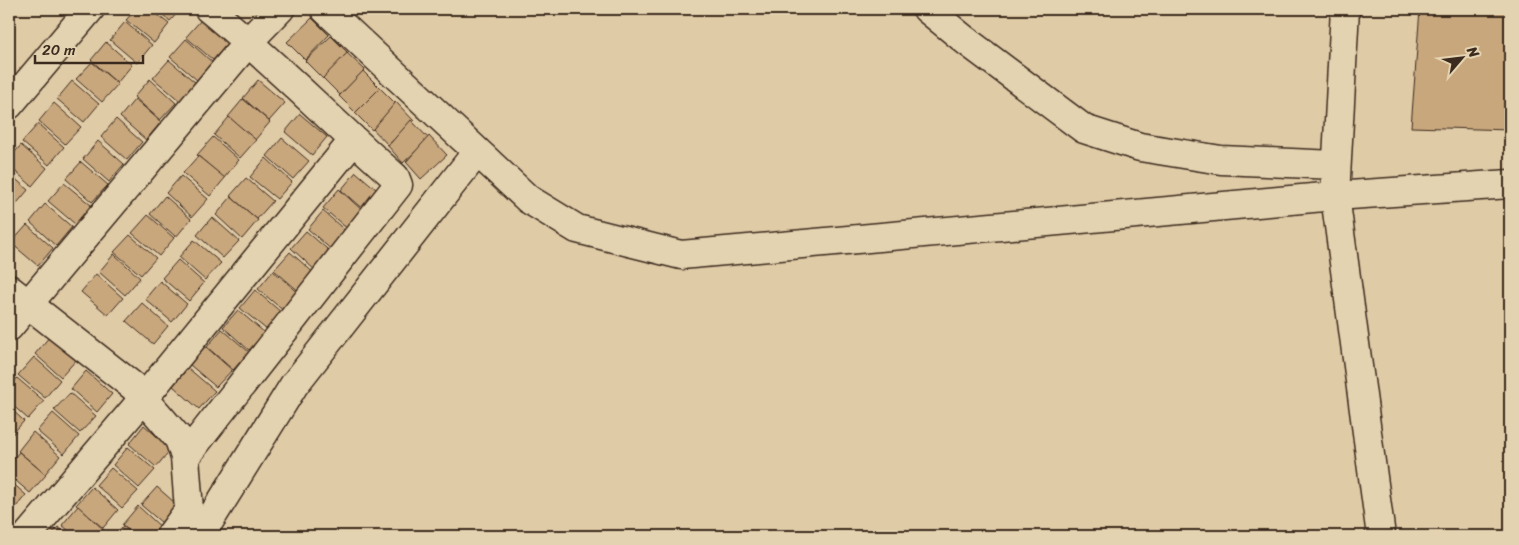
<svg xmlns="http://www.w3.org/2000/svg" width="1519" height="545" font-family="Sriracha,sans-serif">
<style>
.building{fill:#c8a77d;stroke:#3b2a1e}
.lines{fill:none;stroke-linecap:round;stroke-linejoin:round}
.street-casing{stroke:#3b2a1e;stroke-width:31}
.secondary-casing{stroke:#3b2a1e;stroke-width:31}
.street{stroke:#e4d3b0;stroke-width:28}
.secondary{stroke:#e4d3b0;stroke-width:28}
</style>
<rect width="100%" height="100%" fill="#e0cba7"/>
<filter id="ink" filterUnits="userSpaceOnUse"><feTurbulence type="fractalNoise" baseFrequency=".02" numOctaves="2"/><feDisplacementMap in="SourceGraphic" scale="10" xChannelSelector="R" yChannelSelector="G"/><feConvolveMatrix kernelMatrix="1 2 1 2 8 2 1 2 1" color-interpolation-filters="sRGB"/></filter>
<g filter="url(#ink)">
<g class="building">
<path d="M 136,9 L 150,9 L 169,24 L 154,43 L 126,20 Z"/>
<path d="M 156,9 L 181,9 L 170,21 Z"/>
<path d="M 1420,9 L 1510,9 L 1510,130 L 1411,127 Z"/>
<path d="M 312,18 L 329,35 L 305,60 L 287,42 Z"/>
<path d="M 202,19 L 229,42 L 213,60 L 186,37 Z"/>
<path d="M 125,22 L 152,45 L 137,63 L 110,40 Z"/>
<path d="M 331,36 L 348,53 L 323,79 L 305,61 Z"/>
<path d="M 186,39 L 212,62 L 197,80 L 170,57 Z"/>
<path d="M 106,42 L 132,65 L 117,83 L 91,60 Z"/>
<path d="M 347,53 L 365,70 L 340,95 L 323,78 Z"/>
<path d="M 169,60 L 196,83 L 180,101 L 153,78 Z"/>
<path d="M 92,62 L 118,84 L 102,102 L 76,79 Z"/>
<path d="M 363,71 L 381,89 L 356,113 L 339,96 Z"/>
<path d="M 150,79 L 176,103 L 160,120 L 134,97 Z"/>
<path d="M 258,80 L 285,103 L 269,121 L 243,98 Z"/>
<path d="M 72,81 L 99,104 L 84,122 L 57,99 Z"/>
<path d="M 380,88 L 397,105 L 372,130 L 355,113 Z"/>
<path d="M 135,99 L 161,122 L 146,140 L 120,117 Z"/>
<path d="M 243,99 L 270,122 L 255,140 L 228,117 Z"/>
<path d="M 396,102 L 414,121 L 388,145 L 373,129 Z"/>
<path d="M 54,103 L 81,127 L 65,144 L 39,121 Z"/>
<path d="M 300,114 L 327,137 L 312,155 L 285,132 Z"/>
<path d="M 229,117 L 256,140 L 240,158 L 214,135 Z"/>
<path d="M 116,119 L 142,142 L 127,160 L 101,137 Z"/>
<path d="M 411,120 L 429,139 L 403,163 L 388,146 Z"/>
<path d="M 38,124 L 64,147 L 49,165 L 22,142 Z"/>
<path d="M 429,136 L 447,155 L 421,179 L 406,162 Z"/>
<path d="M 213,137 L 239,160 L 224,178 L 197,155 Z"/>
<path d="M 282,138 L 309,161 L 293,179 L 267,156 Z"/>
<path d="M 98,141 L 124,164 L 109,182 L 83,159 Z"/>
<path d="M 21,145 L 47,168 L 32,186 L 9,166 L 9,159 Z"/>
<path d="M 198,156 L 225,178 L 210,196 L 183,173 Z"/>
<path d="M 266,158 L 292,182 L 277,199 L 250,177 Z"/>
<path d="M 81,162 L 108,185 L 92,202 L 66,179 Z"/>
<path d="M 356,172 L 383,195 L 367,213 L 341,190 Z"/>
<path d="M 9,173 L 28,190 L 13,208 L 9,204 Z"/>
<path d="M 181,176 L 208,199 L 192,217 L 166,193 Z"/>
<path d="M 246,178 L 273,201 L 257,219 L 230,196 Z"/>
<path d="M 64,183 L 91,205 L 75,224 L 48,201 Z"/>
<path d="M 339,189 L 365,213 L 350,231 L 323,208 Z"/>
<path d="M 165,196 L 191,219 L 176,237 L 150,214 Z"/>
<path d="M 231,197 L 258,220 L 242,239 L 216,215 Z"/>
<path d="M 45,204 L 72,227 L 56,246 L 30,222 Z"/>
<path d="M 323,211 L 349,234 L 334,252 L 308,229 Z"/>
<path d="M 148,215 L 174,238 L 159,256 L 132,233 Z"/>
<path d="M 212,217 L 239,241 L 223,258 L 197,235 Z"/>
<path d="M 27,225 L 53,248 L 38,266 L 11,243 Z"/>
<path d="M 306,231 L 333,254 L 317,272 L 291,248 Z"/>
<path d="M 130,235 L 156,258 L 141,275 L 114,252 Z"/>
<path d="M 194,240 L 221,263 L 205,280 L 179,257 Z"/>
<path d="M 290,252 L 316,275 L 301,293 L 274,270 Z"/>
<path d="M 114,254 L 140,278 L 125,295 L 99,272 Z"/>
<path d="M 178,260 L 204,283 L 189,301 L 162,278 Z"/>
<path d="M 273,271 L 300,294 L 285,312 L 258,289 Z"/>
<path d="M 96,274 L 123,298 L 108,315 L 81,292 Z"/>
<path d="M 160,281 L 187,304 L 172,322 L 145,299 Z"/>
<path d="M 255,290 L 282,313 L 267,330 L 240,308 Z"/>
<path d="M 142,303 L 168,326 L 153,344 L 126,321 Z"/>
<path d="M 238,310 L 265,333 L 249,350 L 223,327 Z"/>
<path d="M 222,329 L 249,352 L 233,370 L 207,347 Z"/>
<path d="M 50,336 L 77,359 L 61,377 L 35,354 Z"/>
<path d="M 205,346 L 232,370 L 216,387 L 190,365 Z"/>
<path d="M 34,357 L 60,380 L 45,398 L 18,375 Z"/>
<path d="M 188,368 L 215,391 L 199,409 L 173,386 Z"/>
<path d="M 86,371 L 112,394 L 97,412 L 71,389 Z"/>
<path d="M 17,378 L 44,401 L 28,419 L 9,402 L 9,388 Z"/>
<path d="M 70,393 L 96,416 L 80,433 L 54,410 Z"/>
<path d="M 9,407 L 24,421 L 9,438 Z"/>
<path d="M 53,413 L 79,436 L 64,454 L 37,431 Z"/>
<path d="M 144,425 L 171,449 L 156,467 L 129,444 Z"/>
<path d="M 33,432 L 60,456 L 45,474 L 18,451 Z"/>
<path d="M 128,447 L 155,470 L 139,488 L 113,465 Z"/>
<path d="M 19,452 L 46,475 L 30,493 L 9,475 L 9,464 Z"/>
<path d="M 111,468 L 138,491 L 122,508 L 96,485 Z"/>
<path d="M 9,480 L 26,495 L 11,513 L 9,511 Z"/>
<path d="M 92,487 L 118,510 L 103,528 L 76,505 Z"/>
<path d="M 157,487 L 183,510 L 168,528 L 141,505 Z"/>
<path d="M 78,506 L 104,530 L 98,536 L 75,536 L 62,525 Z"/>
<path d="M 138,506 L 164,530 L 158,536 L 136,536 L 122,525 Z"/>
<path d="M 123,526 L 135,536 L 114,536 Z"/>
<path d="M 58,527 L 69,536 L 50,536 Z"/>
</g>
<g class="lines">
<defs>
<g id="street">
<path d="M 325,9 L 528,199 L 577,229 L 681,255 L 1335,196 L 1510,184"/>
<path d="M 927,9 L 965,40 L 1084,129 L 1140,147 L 1221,160 L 1336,165"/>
<path d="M 9,105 L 90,9"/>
<path d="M 9,289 L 134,387 L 179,439 L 185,457 L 189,510 L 170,536"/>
<path d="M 9,327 L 249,41 L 280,9"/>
<path d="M 185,457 L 398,185 L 395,177 C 332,122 274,62 209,9"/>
<path d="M 27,536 L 144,398 L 353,141"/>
<path d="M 200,536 L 294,385 L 477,152"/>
</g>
<path id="secondary" d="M 1345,9 L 1335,196 L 1381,536"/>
</defs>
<use href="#street" class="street-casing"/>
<use href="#secondary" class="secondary-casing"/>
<use href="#street" class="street"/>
<use href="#secondary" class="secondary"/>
</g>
</g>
<rect width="1519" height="545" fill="none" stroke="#e4d3b0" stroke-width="30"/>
<rect x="15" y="15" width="1489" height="515" fill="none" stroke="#3b2a1e" stroke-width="2" filter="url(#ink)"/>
<g transform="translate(1462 58) rotate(62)" stroke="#e4d3b0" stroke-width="4" paint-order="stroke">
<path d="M0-4L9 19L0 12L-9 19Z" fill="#3b2a1e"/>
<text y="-8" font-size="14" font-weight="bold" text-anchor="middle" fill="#3b2a1e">N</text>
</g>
<path d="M35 55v8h108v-8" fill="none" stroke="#3b2a1e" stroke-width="2.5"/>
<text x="42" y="55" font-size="15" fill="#3b2a1e" stroke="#e4d3b0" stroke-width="4" paint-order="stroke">20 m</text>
</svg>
